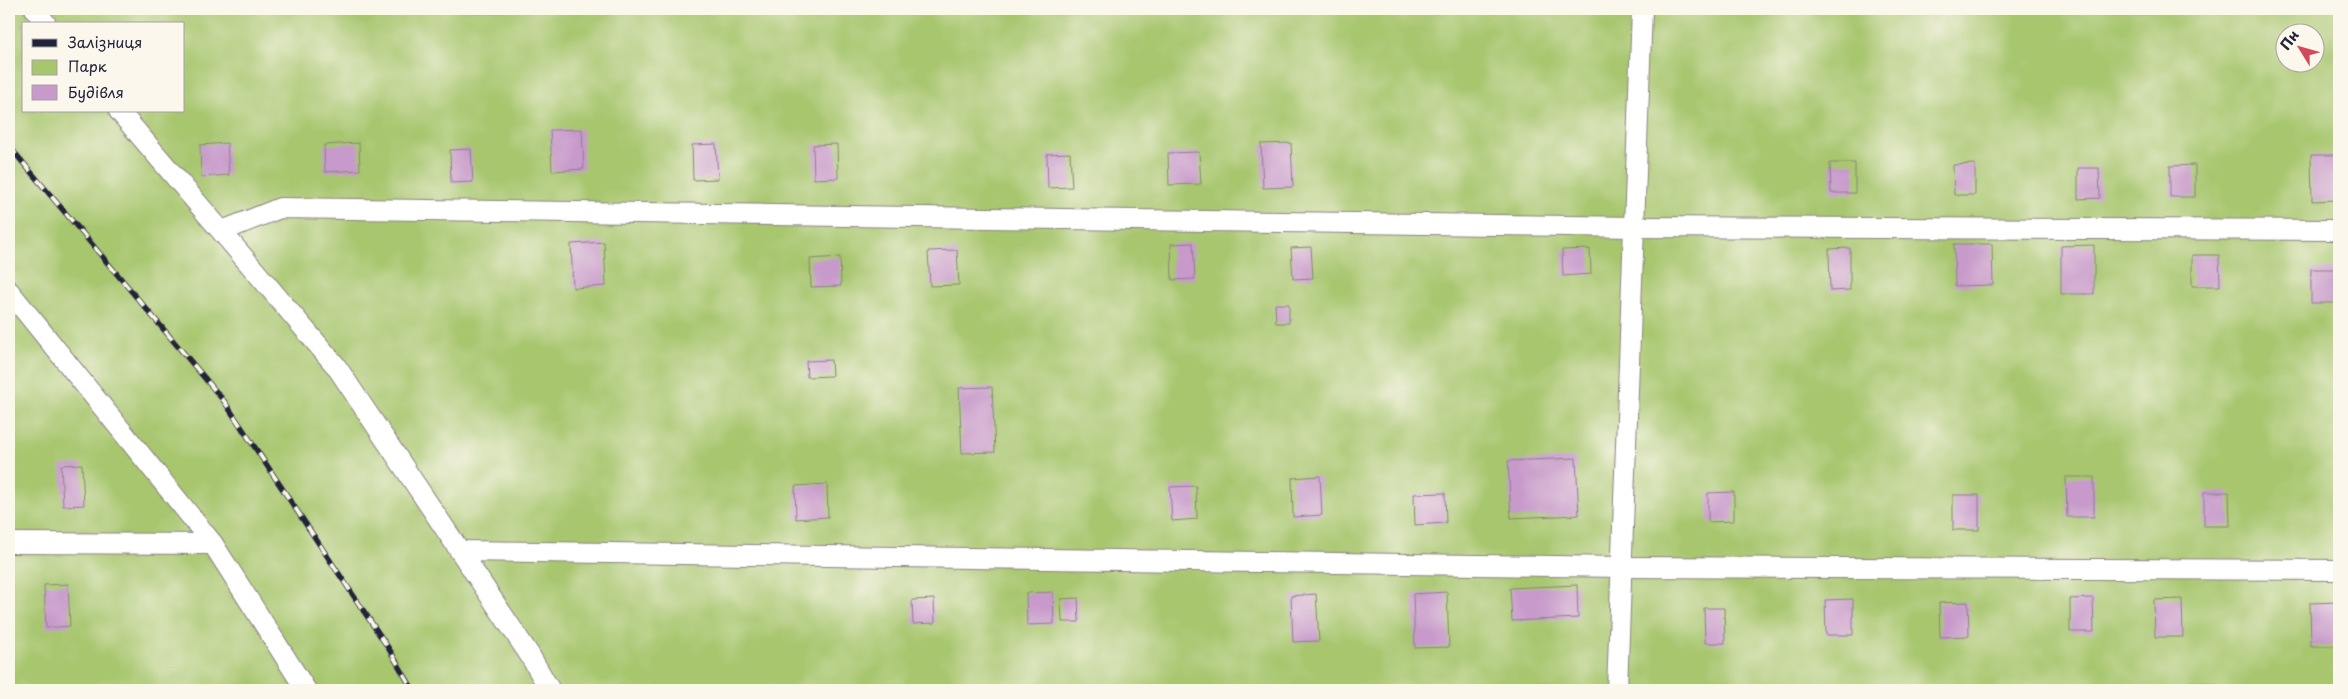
<svg xmlns="http://www.w3.org/2000/svg" width="2348" height="699" font-family="'Playpen Sans',sans-serif">
<style>
.green{fill:#a7c66e;stroke:#647454;fill-rule:evenodd}
.building{fill:#c79acb}
.lines{fill:none;stroke-linecap:round;stroke-linejoin:round}
.lane-casing{stroke:#8a8280;stroke-width:22}
.lane{stroke:#fff;stroke-width:20}
.rail-casing{stroke:#22223b;stroke-width:5.5}
.rail{stroke:#fbf7ec;stroke-width:4;stroke-dasharray:11;stroke-linecap:butt}
</style>
<rect width="100%" height="100%" fill="#fbf7ec"/>
<filter id="ink" filterUnits="userSpaceOnUse"><feTurbulence type="fractalNoise" baseFrequency=".02" numOctaves="2"/><feDisplacementMap in="SourceGraphic" scale="10" xChannelSelector="R" yChannelSelector="G"/><feConvolveMatrix kernelMatrix="1 2 1 2 8 2 1 2 1" color-interpolation-filters="sRGB"/></filter>
<filter id="wash" filterUnits="userSpaceOnUse"><feTurbulence type="fractalNoise" baseFrequency=".0096" numOctaves="4" result="noise"/><feDisplacementMap in="SourceGraphic" scale="20" xChannelSelector="R" yChannelSelector="G"/><feGaussianBlur stdDeviation="1.12" result="paint"/><feColorMatrix in="noise" values="0 0 0 0 0 0 0 0 0 0 0 0 0 0 0 0 0 1.4 0 .05"/><feComposite in="paint" operator="in"/></filter>
<g filter="url(#wash)">
<rect width="100%" height="100%" fill="#f2e1c4"/>
<path class="green" d="M 9,9 L 2339,9 L 2339,690 L 9,690 ZM 24,24 L 184,24 L 184,111 L 24,111 ZM 2286,32 L 2316,32 L 2316,62 L 2286,62 Z"/>
<g id="blocks">
<g class="building">
<path d="M 582,129 L 584,169 L 552,171 L 550,130 Z"/>
<path d="M 227,143 L 229,175 L 201,177 L 200,145 Z"/>
<path d="M 359,143 L 360,170 L 325,172 L 324,145 Z"/>
<path d="M 1291,143 L 1293,187 L 1263,188 L 1261,144 Z"/>
<path d="M 716,144 L 718,179 L 693,180 L 692,145 Z"/>
<path d="M 837,144 L 838,178 L 814,179 L 813,145 Z"/>
<path d="M 471,149 L 473,182 L 451,183 L 450,150 Z"/>
<path d="M 1199,152 L 1201,184 L 1169,185 L 1168,153 Z"/>
<path d="M 1070,153 L 1072,187 L 1048,188 L 1047,154 Z"/>
<path d="M 2311,155 L 2339,155 L 2339,200 L 2312,201 Z"/>
<path d="M 1830,163 L 1855,163 L 1855,193 L 1831,193 Z"/>
<path d="M 1975,164 L 1975,195 L 1954,195 L 1953,165 Z"/>
<path d="M 2195,165 L 2195,197 L 2170,197 L 2170,166 Z"/>
<path d="M 2078,168 L 2099,168 L 2100,198 L 2078,199 Z"/>
<path d="M 604,242 L 606,286 L 573,288 L 571,244 Z"/>
<path d="M 1193,243 L 1195,279 L 1172,280 L 1171,244 Z"/>
<path d="M 1954,244 L 1992,244 L 1993,285 L 1955,286 Z"/>
<path d="M 2094,245 L 2094,294 L 2061,294 L 2061,246 Z"/>
<path d="M 1311,247 L 1313,278 L 1293,279 L 1291,248 Z"/>
<path d="M 1850,248 L 1850,290 L 1830,291 L 1829,249 Z"/>
<path d="M 1590,249 L 1591,274 L 1563,276 L 1562,250 Z"/>
<path d="M 957,250 L 959,285 L 930,286 L 928,251 Z"/>
<path d="M 2192,255 L 2219,255 L 2220,286 L 2192,286 Z"/>
<path d="M 840,257 L 841,286 L 811,287 L 810,259 Z"/>
<path d="M 2311,269 L 2335,269 L 2336,303 L 2311,303 Z"/>
<path d="M 1275,304 L 1289,304 L 1289,323 L 1276,323 Z"/>
<path d="M 831,360 L 832,376 L 807,377 L 806,361 Z"/>
<path d="M 992,387 L 995,452 L 962,453 L 959,388 Z"/>
<path d="M 1576,458 L 1579,515 L 1511,518 L 1508,461 Z"/>
<path d="M 82,464 L 84,505 L 63,506 L 61,465 Z"/>
<path d="M 1320,476 L 1322,515 L 1293,517 L 1292,478 Z"/>
<path d="M 2066,477 L 2094,477 L 2094,517 L 2067,517 Z"/>
<path d="M 827,484 L 828,517 L 796,519 L 795,486 Z"/>
<path d="M 1196,486 L 1197,519 L 1172,521 L 1170,487 Z"/>
<path d="M 1734,492 L 1734,521 L 1708,522 L 1708,493 Z"/>
<path d="M 2204,492 L 2229,492 L 2230,526 L 2204,526 Z"/>
<path d="M 1445,493 L 1446,523 L 1415,525 L 1414,494 Z"/>
<rect x="1953" y="495" width="26" height="35"/>
<path d="M 68,584 L 70,626 L 46,628 L 44,585 Z"/>
<path d="M 1577,585 L 1578,618 L 1512,621 L 1510,588 Z"/>
<path d="M 1053,592 L 1054,624 L 1027,625 L 1026,593 Z"/>
<path d="M 1447,592 L 1449,647 L 1415,648 L 1413,594 Z"/>
<path d="M 1316,594 L 1319,641 L 1293,642 L 1291,596 Z"/>
<path d="M 1078,598 L 1079,622 L 1062,622 L 1061,599 Z"/>
<path d="M 2093,598 L 2094,632 L 2070,632 L 2070,599 Z"/>
<path d="M 934,599 L 935,623 L 913,624 L 912,600 Z"/>
<path d="M 1853,599 L 1853,635 L 1826,635 L 1825,600 Z"/>
<path d="M 2182,599 L 2183,637 L 2155,637 L 2154,600 Z"/>
<path d="M 1968,602 L 1969,636 L 1940,637 L 1939,603 Z"/>
<path d="M 2339,602 L 2339,646 L 2311,646 L 2310,603 Z"/>
<path d="M 1704,608 L 1724,608 L 1725,643 L 1705,643 Z"/>
</g>
</g>
</g>
<g filter="url(#ink)">
<use href="#blocks" fill-opacity="0" stroke="#8a8280" stroke-width="1"/>
<g class="lines">
<defs>
<g id="lane">
<path d="M 35,9 L 46,24"/>
<path d="M 119,111 L 336,366 L 529,654 L 550,690"/>
<path d="M 222,231 L 280,208 L 1634,227 L 2339,230"/>
<path d="M 9,291 L 213,544 L 306,690"/>
<path d="M 9,543 L 213,544"/>
<path d="M 460,551 L 1621,567 L 2339,570"/>
<path d="M 1617,690 L 1642,9"/>
</g>
</defs>
<use href="#lane" class="lane-casing"/>
<use href="#lane" class="lane"/>
<defs>
<path id="rail" d="M 9,146 L 224,401 L 389,649 L 413,690"/>
</defs>
<use href="#rail" class="rail-casing"/>
<use href="#rail" class="rail"/>
</g>
</g>
<rect width="2348" height="699" fill="none" stroke="#fbf7ec" stroke-width="30"/>
<rect x="22" y="22" width="162" height="90" fill="#fbf7ec" stroke="#a4a2a5"/>
<rect x="32" y="39" width="25" height="8" fill="#22223b" stroke="#a4a2a5"/>
<text x="68" y="48" font-size="15" fill="#22223b">Залізниця</text>
<rect x="32" y="60" width="25" height="15" fill="#a7c66e" stroke="#a4a2a5"/>
<text x="68" y="72" font-size="15" fill="#22223b">Парк</text>
<rect x="32" y="85" width="25" height="15" fill="#c79acb" stroke="#a4a2a5"/>
<text x="68" y="98" font-size="15" fill="#22223b">Будівля</text>
<g transform="translate(2300 48) rotate(307)"><circle r="24" fill="#fbf7ec" stroke="#a4a2a5"/>
<path d="M0-4L9 19L0 12L-9 19Z" fill="#d1495b"/>
<text y="-8" font-size="14" font-weight="bold" text-anchor="middle" fill="#22223b">Пн</text>
</g>
</svg>
